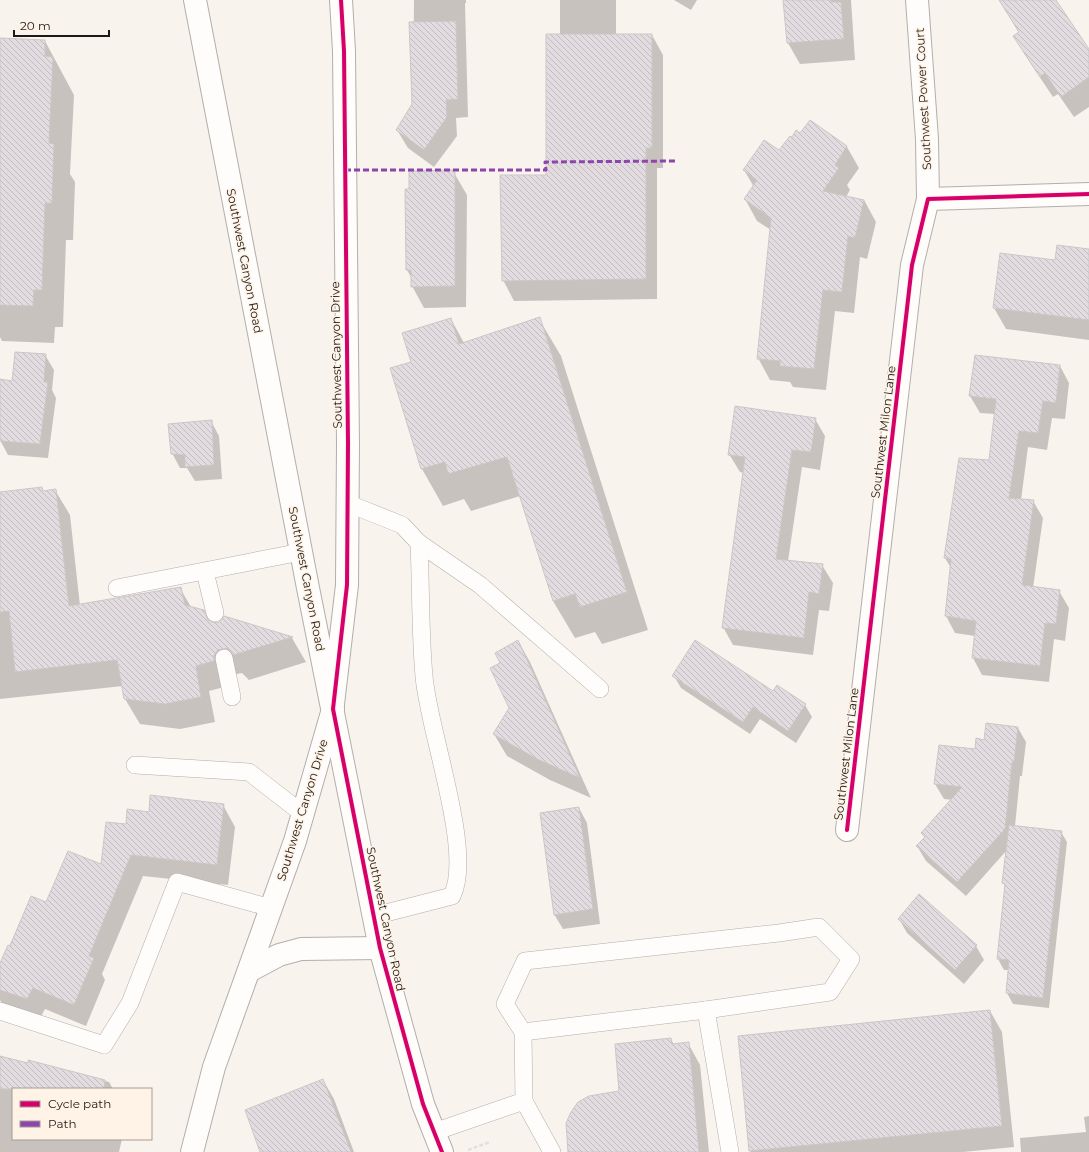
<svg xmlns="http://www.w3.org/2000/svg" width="1089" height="1152" font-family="Montserrat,sans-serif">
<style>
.shadow{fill:#0003}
.building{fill:url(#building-back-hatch);stroke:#cbc7c7}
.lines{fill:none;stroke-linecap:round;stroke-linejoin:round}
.service-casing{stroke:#b3aea8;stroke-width:18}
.minor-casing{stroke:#b3aea8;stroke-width:24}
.tertiary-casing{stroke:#b3aea8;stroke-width:24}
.secondary-casing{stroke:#b3aea8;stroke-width:24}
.path{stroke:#e2e0de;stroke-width:2.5;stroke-dasharray:4 2;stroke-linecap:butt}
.service{stroke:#fefdfc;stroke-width:17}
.minor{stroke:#fefdfc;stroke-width:22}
.tertiary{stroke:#fefdfc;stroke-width:22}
.secondary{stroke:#fefdfc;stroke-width:22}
.quiet{stroke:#8e44ad;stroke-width:3;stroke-dasharray:6 3;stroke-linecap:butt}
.cycleway-casing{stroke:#fff3e7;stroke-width:6}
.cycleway{stroke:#d6006c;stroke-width:4}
.labels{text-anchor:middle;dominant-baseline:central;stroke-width:3;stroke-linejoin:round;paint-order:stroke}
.street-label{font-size:12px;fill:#1e1914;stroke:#fff3e7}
</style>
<defs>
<pattern id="building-back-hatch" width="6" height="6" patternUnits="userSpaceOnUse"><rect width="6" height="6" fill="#e2dce1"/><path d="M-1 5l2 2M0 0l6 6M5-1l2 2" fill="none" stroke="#c1bcc0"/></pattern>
</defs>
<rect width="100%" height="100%" fill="#f9f3ed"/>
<g class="shadow">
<path d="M 414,0 L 466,0 L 466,3 L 465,3 L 468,117 L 456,118 L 457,136 L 434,167 L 408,148 L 397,130 L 413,105 Z"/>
<path d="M 560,0 L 616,0 L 616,35 L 652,35 L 663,55 L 663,168 L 657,168 L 657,299 L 514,301 L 503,280 L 548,176 L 560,35 Z"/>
<path d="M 674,0 L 697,0 L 691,10 Z"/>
<path d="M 785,0 L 851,0 L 855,60 L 800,64 L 788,43 Z"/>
<path d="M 1054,0 L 1089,51 L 1089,107 L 1074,117 L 1058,94 L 1053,97 L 1027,58 L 1014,36 L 1019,33 L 1000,1 Z"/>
<path d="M 0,39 L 45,41 L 74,95 L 70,174 L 75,182 L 73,240 L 66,240 L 63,327 L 55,327 L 54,343 L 2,341 L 0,337 Z"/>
<path d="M 810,121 L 847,147 L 859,168 L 847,185 L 850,190 L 846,197 L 864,200 L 876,222 L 867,259 L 860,257 L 854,313 L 835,311 L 826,390 L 793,387 L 790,382 L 770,380 L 758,358 L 771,230 L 757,221 L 745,199 L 754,187 L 744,170 L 780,152 L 792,139 L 800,134 Z"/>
<path d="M 453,171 L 467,195 L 466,307 L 424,308 L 412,286 L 412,279 L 407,270 L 410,190 Z"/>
<path d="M 1089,250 L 1089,340 L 1006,329 L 994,308 L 1056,261 Z"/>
<path d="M 451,319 L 464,343 L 539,319 L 561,356 L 648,630 L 602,644 L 595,632 L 575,638 L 553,601 L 520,496 L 471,511 L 464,499 L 443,506 L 422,469 L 412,362 Z"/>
<path d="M 45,355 L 54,370 L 52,390 L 56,398 L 48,458 L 8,455 L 0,440 L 0,392 Z"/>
<path d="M 1060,366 L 1069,383 L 1065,419 L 1052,418 L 1047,450 L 1028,447 L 1021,500 L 1033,501 L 1043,518 L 1033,588 L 1059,591 L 1069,608 L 1065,641 L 1054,639 L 1049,682 L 982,675 L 973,658 L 975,636 L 955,633 L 946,616 L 951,568 L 945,558 L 990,461 L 995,414 L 980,413 L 970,396 Z"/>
<path d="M 815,419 L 825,436 L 820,470 L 802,467 L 788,561 L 822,565 L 833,583 L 829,611 L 819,610 L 813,655 L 733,645 L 723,627 L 744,473 L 740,472 L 729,454 Z"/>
<path d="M 211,421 L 219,436 L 222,479 L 195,481 L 187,468 L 180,468 L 172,453 Z"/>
<path d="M 42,488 L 44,492 L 55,490 L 70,515 L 80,606 L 180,588 L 191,607 L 203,611 L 210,622 L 218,624 L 225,617 L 292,638 L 306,662 L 249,680 L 242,673 L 232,675 L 228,686 L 209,691 L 215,722 L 180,729 L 140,724 L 125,699 L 123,686 L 0,699 L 0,493 Z"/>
<path d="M 518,641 L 530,662 L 591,798 L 550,780 L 507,756 L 494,734 L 510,708 L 501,664 Z"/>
<path d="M 674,676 L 773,693 L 805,705 L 812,717 L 796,743 L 760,719 L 750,734 L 681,688 Z"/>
<path d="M 1018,728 L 1026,742 L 1022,776 L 1020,776 L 1015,826 L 1061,832 L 1067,842 L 1049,1008 L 1013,1004 L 1007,993 L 1009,970 L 1004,970 L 998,959 L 1006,887 L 1003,883 L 1007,850 L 966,896 L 926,861 L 917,846 L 925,838 L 922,833 L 953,800 L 944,799 L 935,784 L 940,746 L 976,750 L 985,741 Z"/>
<path d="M 223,805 L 235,827 L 228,885 L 143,876 L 102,974 L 105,980 L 86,1026 L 45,1009 L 39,1020 L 4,1007 L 0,1000 L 0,967 L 31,897 L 47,903 L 101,866 L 127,825 L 149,813 Z"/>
<path d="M 579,808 L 587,823 L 600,924 L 563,929 L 554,914 Z"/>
<path d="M 919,896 L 976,946 L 984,960 L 964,984 L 907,933 L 899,919 Z"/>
<path d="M 990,1011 L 1002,1032 L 1014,1147 L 963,1152 L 751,1152 L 750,1151 Z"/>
<path d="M 671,1039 L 674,1045 L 688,1043 L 700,1065 L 709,1152 L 569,1152 L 620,1092 Z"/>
<path d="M 0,1057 L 28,1065 L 29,1062 L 109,1082 L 113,1089 L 13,1089 L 13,1139 L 122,1139 L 119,1152 L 0,1152 Z"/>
<path d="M 323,1080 L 334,1099 L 354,1152 L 261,1152 Z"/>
<path d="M 1089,1116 L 1089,1152 L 1021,1152 L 1020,1138 L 1086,1132 L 1084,1117 Z"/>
</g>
<g class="building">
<path d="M 783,0 L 831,0 L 831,2 L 841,2 L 844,39 L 787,43 Z"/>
<path d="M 999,0 L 1056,0 L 1089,49 L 1089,77 L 1061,97 L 1045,73 L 1040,77 L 1013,36 L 1019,32 Z"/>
<path d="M 456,21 L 458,99 L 446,100 L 447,117 L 424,150 L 396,130 L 412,104 L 409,22 Z"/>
<path d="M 546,34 L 652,34 L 652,148 L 646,148 L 646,279 L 502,281 L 500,175 L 546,175 Z"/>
<path d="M 0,38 L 45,40 L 45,56 L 53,57 L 49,143 L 54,144 L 52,203 L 45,203 L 42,290 L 34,290 L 33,306 L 0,305 Z"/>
<path d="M 810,120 L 847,146 L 835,165 L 839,168 L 823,191 L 864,200 L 855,238 L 848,236 L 842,292 L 823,290 L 814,369 L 780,366 L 780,361 L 757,359 L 771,218 L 744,199 L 757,180 L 743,170 L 764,140 L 779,150 L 790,136 L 792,137 L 796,130 L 800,133 Z"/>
<path d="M 453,170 L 453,172 L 455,172 L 455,286 L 411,287 L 411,270 L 406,270 L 405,189 L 409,189 L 409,171 Z"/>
<path d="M 1057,245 L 1089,249 L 1089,320 L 993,308 L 1000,253 L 1055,260 Z"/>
<path d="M 540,317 L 627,592 L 580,607 L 575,594 L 553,601 L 507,457 L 448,474 L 445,462 L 421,469 L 390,368 L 411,362 L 402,333 L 451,318 L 459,344 Z"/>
<path d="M 15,352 L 46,354 L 44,382 L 48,382 L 40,444 L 0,441 L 0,379 L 12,381 Z"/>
<path d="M 975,355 L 1060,365 L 1056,403 L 1043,401 L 1038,433 L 1019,431 L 1009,498 L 1034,500 L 1022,585 L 1060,590 L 1056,624 L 1045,623 L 1040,666 L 972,658 L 976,621 L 945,616 L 951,559 L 944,558 L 959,458 L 989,460 L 996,399 L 969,396 Z"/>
<path d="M 735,406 L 816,418 L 811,452 L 792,450 L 776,559 L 823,564 L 819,594 L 809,592 L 804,638 L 722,628 L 745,457 L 728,455 Z"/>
<path d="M 212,420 L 214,465 L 185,467 L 185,455 L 171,454 L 168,424 Z"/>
<path d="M 42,487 L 43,491 L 56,489 L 69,606 L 181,587 L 185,605 L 204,610 L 208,620 L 212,622 L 218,623 L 224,616 L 293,637 L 233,655 L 227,648 L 218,650 L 214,655 L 214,661 L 196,666 L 201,697 L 165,704 L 124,699 L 117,660 L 15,672 L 9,611 L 0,612 L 0,492 Z"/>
<path d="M 518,640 L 553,717 L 580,778 L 537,759 L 493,734 L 509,708 L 490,668 L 500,663 L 495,653 Z"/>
<path d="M 695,640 L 773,691 L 777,685 L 806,704 L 788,731 L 753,707 L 743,722 L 672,676 Z"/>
<path d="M 986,723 L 1018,727 L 1014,762 L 1012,762 L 1005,829 L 957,882 L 916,846 L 925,837 L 921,833 L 962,787 L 934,784 L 939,745 L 975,749 L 976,738 L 984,740 Z"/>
<path d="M 150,795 L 224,804 L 217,865 L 131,855 L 89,956 L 94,958 L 74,1005 L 33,988 L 27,999 L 0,990 L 0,963 L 8,945 L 10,946 L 31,896 L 46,902 L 68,851 L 101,864 L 106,822 L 126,824 L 127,809 L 149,812 Z"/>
<path d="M 579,807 L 593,909 L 554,915 L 540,813 Z"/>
<path d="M 1009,825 L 1062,831 L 1043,998 L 1006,993 L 1009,960 L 997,959 L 1005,884 L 1002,883 Z"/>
<path d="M 919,894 L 977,945 L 955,970 L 898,919 Z"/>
<path d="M 990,1010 L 1002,1126 L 749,1151 L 738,1036 Z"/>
<path d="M 671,1038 L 672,1044 L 689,1042 L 699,1152 L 568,1152 L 566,1123 L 571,1112 L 578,1102 L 589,1096 L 619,1091 L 615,1044 Z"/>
<path d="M 0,1056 L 28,1063 L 28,1060 L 105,1080 L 104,1089 L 0,1089 Z"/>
<path d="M 323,1079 L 351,1152 L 260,1152 L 245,1110 Z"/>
</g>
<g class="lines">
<defs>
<g id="service">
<path d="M 347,503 L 402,525 L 419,543 L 480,585 L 600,689"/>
<path d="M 205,572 L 215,613"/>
<path d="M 117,588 L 301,552"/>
<path d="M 224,658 L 232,697"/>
<path d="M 135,765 L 249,772 L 303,814"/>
<path d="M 374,916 L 452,896 C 474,851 428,730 424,676 C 420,632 421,587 419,543"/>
<path d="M 0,1011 L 104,1045 L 130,1003 L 177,882 L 271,908"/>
<path d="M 523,1032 L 706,1010 L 730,1152"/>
<path d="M 524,1101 L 552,1152"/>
<path d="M 434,1132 L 524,1101 L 523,1032 L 505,1004 L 525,961 L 779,933 L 819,927 L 851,959 L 830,992 L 706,1010"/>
</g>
<g id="minor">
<path d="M 917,0 L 927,139 L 928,199"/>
<path d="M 333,704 L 347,585 L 348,444 L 344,51 L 341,0"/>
<path d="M 847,830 L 912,265 L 928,199 L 1089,194"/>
<path d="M 249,971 L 279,955 L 301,949 L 380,948"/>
</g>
<path id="tertiary" d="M 192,1152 L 214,1067 L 295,841 L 333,709"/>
<path id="secondary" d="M 195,0 L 308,588 L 380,948 L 423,1104 L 442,1152"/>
</defs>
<use href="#service" class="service-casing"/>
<use href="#minor" class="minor-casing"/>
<use href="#tertiary" class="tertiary-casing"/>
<use href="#secondary" class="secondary-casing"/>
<path class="path" d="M 468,1150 L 490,1142"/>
<use href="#service" class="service"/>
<use href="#minor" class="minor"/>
<use href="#tertiary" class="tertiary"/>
<use href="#secondary" class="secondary"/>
<path class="quiet" d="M 345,170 L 546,170 L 545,162 L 676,161"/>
<defs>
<g id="cycleway">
<path d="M 341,0 L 344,51 L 348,444 L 347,585 L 333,709 L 380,948 L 423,1104 L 442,1152"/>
<path d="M 847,830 L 912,265 L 928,199 L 1089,194"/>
</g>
</defs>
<use href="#cycleway" class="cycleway-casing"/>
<use href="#cycleway" class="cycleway"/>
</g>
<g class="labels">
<g class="street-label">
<text transform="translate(923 99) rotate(-93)">Southwest Power Court</text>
<text transform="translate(245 261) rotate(79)">Southwest Canyon Road</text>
<text transform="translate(336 355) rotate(-91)">Southwest Canyon Drive</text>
<text transform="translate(883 432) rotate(-83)">Southwest Milon Lane</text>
<text transform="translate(307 579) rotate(79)">Southwest Canyon Road</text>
<text transform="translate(846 754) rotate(-83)">Southwest Milon Lane</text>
<text transform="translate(302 810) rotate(-73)">Southwest Canyon Drive</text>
<text transform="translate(386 919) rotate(78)">Southwest Canyon Road</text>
</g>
</g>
<rect x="12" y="1088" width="140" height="52" fill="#fff3e7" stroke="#a59c93"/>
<rect x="20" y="1101" width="20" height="6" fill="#d6006c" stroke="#a59c93"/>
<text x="48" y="1108" font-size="12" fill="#1e1914">Cycle path</text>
<rect x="20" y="1121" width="20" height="6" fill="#8e44ad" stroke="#a59c93"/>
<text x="48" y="1128" font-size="12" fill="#1e1914">Path</text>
<path d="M14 30v6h95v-6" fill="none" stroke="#1e1914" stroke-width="2"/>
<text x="20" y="30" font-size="12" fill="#1e1914" stroke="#fff3e7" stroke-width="3" paint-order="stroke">20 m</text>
</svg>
